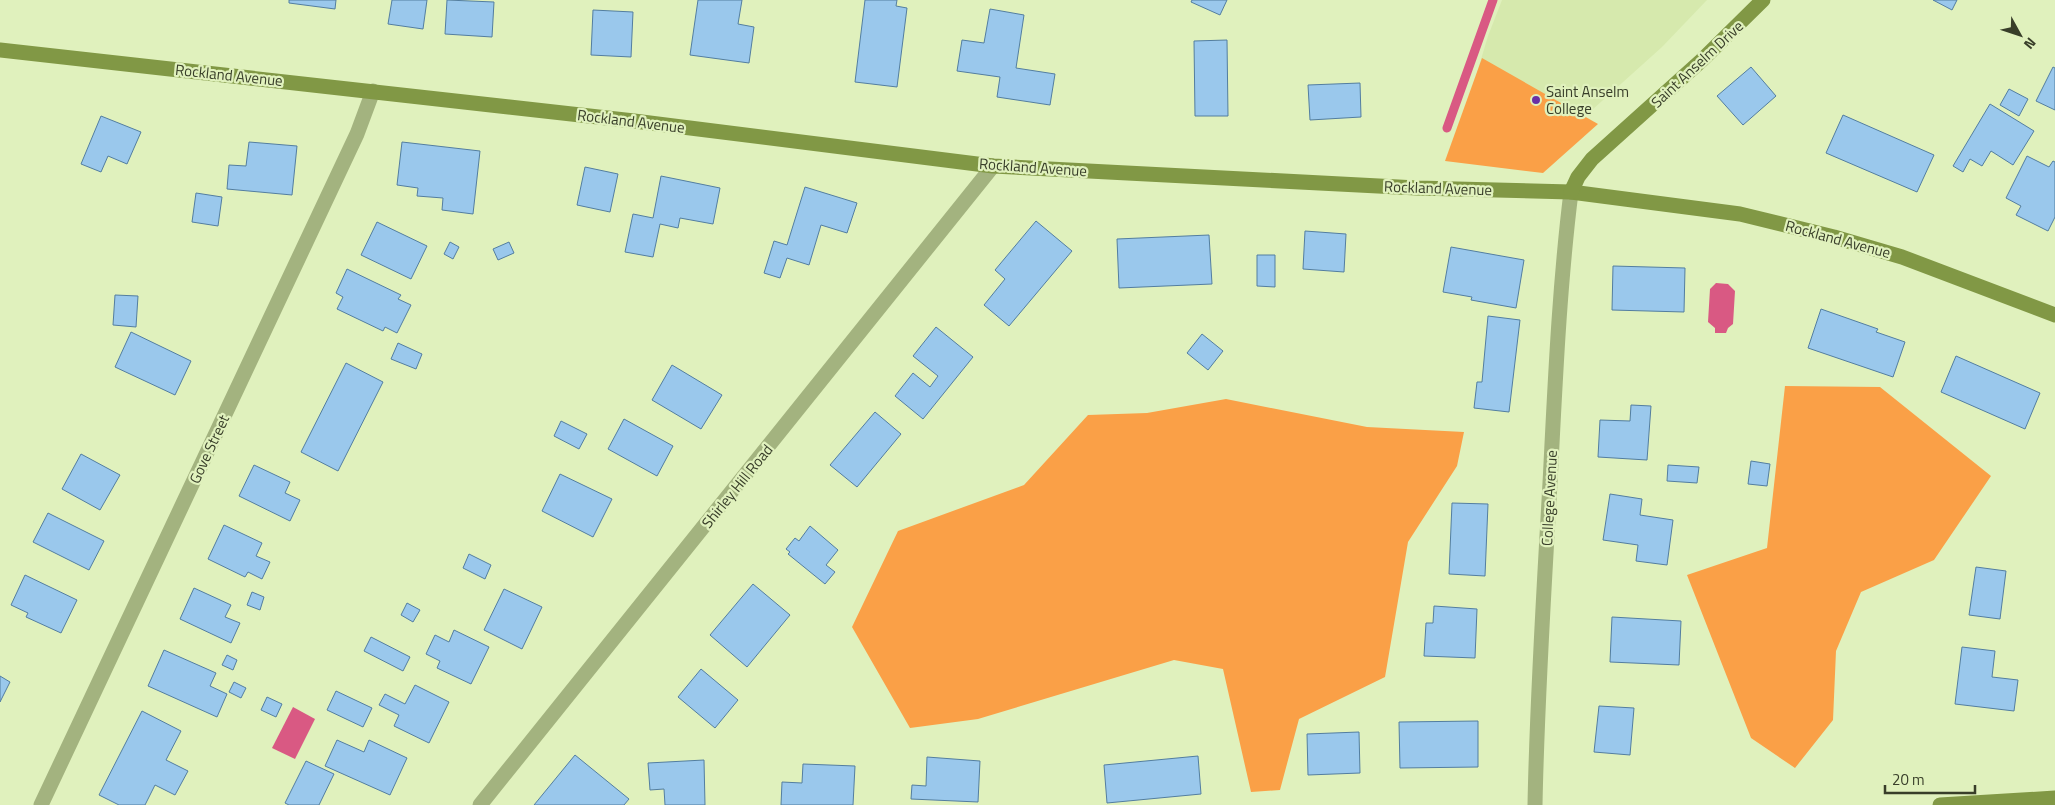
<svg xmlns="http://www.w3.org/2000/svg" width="2055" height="805" font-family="'Titillium Web',sans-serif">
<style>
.built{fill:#d6e9ad}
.green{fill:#faa047}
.water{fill:#d95983}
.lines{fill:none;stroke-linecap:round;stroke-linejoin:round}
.stream{stroke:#d95983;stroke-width:9}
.building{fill:#9ac8ec;stroke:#537ea0}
.street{stroke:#a3b37f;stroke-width:15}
.secondary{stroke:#819845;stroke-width:15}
.poi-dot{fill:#6a30a6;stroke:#e0f1bd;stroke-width:2}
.labels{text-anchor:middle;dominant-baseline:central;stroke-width:4.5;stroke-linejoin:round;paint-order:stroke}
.street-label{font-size:15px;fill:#383e29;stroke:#e0f1bd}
.poi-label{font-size:15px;fill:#383e29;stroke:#e0f1bd;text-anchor:start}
</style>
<rect width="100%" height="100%" fill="#e0f1bd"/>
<path class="built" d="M 1502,0 L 1707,0 L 1662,47 L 1532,164 L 1453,153 L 1488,36 Z"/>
<g class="green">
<path d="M 1482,58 L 1598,124 L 1543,173 L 1445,161 Z"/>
<path d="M 1785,386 L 1880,387 L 1991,476 L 1934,560 L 1861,592 L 1836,651 L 1833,720 L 1795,768 L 1751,738 L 1687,575 L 1767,548 Z"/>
<path d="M 1226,399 L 1367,427 L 1464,432 L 1457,466 L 1408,542 L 1385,677 L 1299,719 L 1280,790 L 1251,792 L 1223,669 L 1174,660 L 978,719 L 910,728 L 852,627 L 898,531 L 1024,485 L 1088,415 L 1147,413 Z"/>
</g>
<g class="water">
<path d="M 1716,283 L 1728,284 L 1735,291 L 1733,324 L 1728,328 L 1726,333 L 1715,333 L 1715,328 L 1708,322 L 1710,289 Z"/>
<path d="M 293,707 L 315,719 L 295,759 L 272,748 Z"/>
</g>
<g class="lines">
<path class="stream" d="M 1447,128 L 1493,0"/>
</g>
<g class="building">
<path d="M 289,0 L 336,0 L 335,9 L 289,3 Z"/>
<path d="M 392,0 L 427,0 L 423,29 L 388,24 Z"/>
<path d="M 447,0 L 494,2 L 492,37 L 445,34 Z"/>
<path d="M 698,0 L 742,0 L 738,24 L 754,27 L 749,63 L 690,55 Z"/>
<path d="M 865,0 L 897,0 L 896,6 L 907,8 L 897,87 L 855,82 Z"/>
<path d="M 1192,0 L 1227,0 L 1220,15 L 1191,2 Z"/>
<path d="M 1933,0 L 1957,0 L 1952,10 Z"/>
<path d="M 990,9 L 1024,15 L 1016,68 L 1055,74 L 1050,105 L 997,97 L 1000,77 L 957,71 L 962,40 L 984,43 Z"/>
<path d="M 593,10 L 633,12 L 631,57 L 591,55 Z"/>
<path d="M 1227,40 L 1228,116 L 1195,116 L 1194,41 Z"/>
<path d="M 1751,67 L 1776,96 L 1743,125 L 1717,96 Z"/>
<path d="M 2053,67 L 2055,68 L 2055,110 L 2036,101 Z"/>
<path d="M 1360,83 L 1361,117 L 1310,120 L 1308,85 Z"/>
<path d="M 2009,89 L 2028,99 L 2019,116 L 2000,105 Z"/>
<path d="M 1990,104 L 2034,131 L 2013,165 L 1991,151 L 1982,166 L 1970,159 L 1963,172 L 1953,166 Z"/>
<path d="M 1843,115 L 1934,155 L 1917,192 L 1826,153 Z"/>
<path d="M 101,116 L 141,132 L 127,164 L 108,156 L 101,172 L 81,164 Z"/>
<path d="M 249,142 L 297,146 L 292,195 L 227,189 L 229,165 L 246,166 Z"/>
<path d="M 402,142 L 480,151 L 473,214 L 442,210 L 443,198 L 417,196 L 418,188 L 397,185 Z"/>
<path d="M 2027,156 L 2049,167 L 2053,161 L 2055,162 L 2055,217 L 2048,231 L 2016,215 L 2021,206 L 2006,198 Z"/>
<path d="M 585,167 L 618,174 L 610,212 L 577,205 Z"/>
<path d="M 661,176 L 720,188 L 713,224 L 680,218 L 678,228 L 660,224 L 653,257 L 625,252 L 633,214 L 653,218 Z"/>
<path d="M 805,187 L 857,203 L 847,233 L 821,225 L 809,265 L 787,258 L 780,278 L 764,273 L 774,241 L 787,245 Z"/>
<path d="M 196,193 L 222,197 L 218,226 L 192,222 Z"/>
<path d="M 1036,221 L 1072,251 L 1009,326 L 984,305 L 1005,279 L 995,270 Z"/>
<path d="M 377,222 L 427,246 L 411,279 L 361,255 Z"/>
<path d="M 1305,231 L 1346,234 L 1344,272 L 1303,269 Z"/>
<path d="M 1209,235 L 1212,284 L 1119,288 L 1117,239 Z"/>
<path d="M 450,242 L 459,247 L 453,259 L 444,254 Z"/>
<path d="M 509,242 L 514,253 L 498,260 L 493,249 Z"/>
<path d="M 1451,247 L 1524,260 L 1516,308 L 1471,300 L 1472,297 L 1443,292 Z"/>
<path d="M 1257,255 L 1275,255 L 1275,287 L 1257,286 Z"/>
<path d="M 1613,266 L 1685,268 L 1684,312 L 1612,310 Z"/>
<path d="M 347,269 L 401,295 L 398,299 L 411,305 L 397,333 L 385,327 L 383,331 L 337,309 L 343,297 L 336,293 Z"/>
<path d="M 115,295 L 138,296 L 136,327 L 113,325 Z"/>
<path d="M 1821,309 L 1878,329 L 1876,332 L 1905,342 L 1893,377 L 1808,348 Z"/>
<path d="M 1488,316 L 1520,320 L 1509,412 L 1474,408 L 1477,382 L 1482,382 Z"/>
<path d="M 936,327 L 973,357 L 923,419 L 895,396 L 913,373 L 930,387 L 938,376 L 913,356 Z"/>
<path d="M 131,332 L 191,361 L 175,395 L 115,367 Z"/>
<path d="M 1202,334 L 1223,351 L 1208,370 L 1187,353 Z"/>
<path d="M 398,343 L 422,354 L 416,369 L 391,359 Z"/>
<path d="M 1956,356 L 2040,393 L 2025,429 L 1941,392 Z"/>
<path d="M 346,363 L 383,382 L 338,471 L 301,452 Z"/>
<path d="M 672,365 L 722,395 L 701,429 L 652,400 Z"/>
<path d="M 1631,405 L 1651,406 L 1647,460 L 1598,457 L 1600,420 L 1630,421 Z"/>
<path d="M 875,412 L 901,434 L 857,487 L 830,465 Z"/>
<path d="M 624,419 L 673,446 L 657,476 L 608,449 Z"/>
<path d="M 561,421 L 587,434 L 579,449 L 554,436 Z"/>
<path d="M 81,454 L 120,475 L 100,510 L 62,489 Z"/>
<path d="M 1751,461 L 1770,464 L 1767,486 L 1748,484 Z"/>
<path d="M 254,465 L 290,482 L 285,493 L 300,500 L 290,521 L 239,496 Z"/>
<path d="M 1668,465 L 1699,467 L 1697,483 L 1667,481 Z"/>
<path d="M 560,474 L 612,499 L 593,537 L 542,511 Z"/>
<path d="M 1610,494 L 1642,499 L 1640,515 L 1673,520 L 1667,565 L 1636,561 L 1638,545 L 1603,540 Z"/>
<path d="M 1452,503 L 1488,504 L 1485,576 L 1449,574 Z"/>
<path d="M 48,513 L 104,541 L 89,570 L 33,542 Z"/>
<path d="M 224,525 L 262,543 L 256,556 L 270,562 L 262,579 L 248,572 L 245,577 L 208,559 Z"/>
<path d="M 810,526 L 838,550 L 826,565 L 835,572 L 825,584 L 788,554 L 790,552 L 786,549 L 795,538 L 799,541 Z"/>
<path d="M 469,554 L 491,565 L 485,579 L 463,568 Z"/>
<path d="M 1976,567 L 2006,571 L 2000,619 L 1969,615 Z"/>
<path d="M 25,575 L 77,600 L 61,633 L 26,617 L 28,613 L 11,605 Z"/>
<path d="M 753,584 L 790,615 L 747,667 L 710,635 Z"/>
<path d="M 194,588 L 231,605 L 225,617 L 240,623 L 231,643 L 180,619 Z"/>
<path d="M 504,589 L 542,607 L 522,649 L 484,630 Z"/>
<path d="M 252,592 L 264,597 L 260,610 L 247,605 Z"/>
<path d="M 407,603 L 420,610 L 413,622 L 401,615 Z"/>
<path d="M 1434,606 L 1477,609 L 1475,658 L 1424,656 L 1426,623 L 1433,623 Z"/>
<path d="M 1612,617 L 1681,621 L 1679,665 L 1610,662 Z"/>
<path d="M 454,630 L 489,647 L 471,684 L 437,668 L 440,661 L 426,654 L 435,635 L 449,642 Z"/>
<path d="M 371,637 L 410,657 L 403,671 L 364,651 Z"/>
<path d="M 1962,647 L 1995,651 L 1992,677 L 2018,680 L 2014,711 L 1955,704 Z"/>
<path d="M 164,650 L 216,673 L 210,686 L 227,694 L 217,717 L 148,686 Z"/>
<path d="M 227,655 L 237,660 L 233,670 L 222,665 Z"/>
<path d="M 701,669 L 738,700 L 715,728 L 678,697 Z"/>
<path d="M 0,676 L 10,682 L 0,702 Z"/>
<path d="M 234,682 L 246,688 L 241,698 L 229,692 Z"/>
<path d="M 415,685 L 449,702 L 429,743 L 394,726 L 399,715 L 379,705 L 385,694 L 405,704 Z"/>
<path d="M 336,691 L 372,708 L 363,727 L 327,710 Z"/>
<path d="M 267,697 L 282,704 L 276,717 L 261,710 Z"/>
<path d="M 1599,706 L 1634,708 L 1630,755 L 1594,752 Z"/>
<path d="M 142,711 L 181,731 L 166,760 L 188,771 L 175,795 L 155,785 L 145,805 L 119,805 L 99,795 Z"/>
<path d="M 1478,721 L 1478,767 L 1400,768 L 1399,722 Z"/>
<path d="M 1359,732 L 1360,773 L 1308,775 L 1307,734 Z"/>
<path d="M 337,740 L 364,752 L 369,740 L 407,758 L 390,795 L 325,766 Z"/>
<path d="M 575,755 L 629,799 L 624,805 L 534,805 Z"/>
<path d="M 1198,756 L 1201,794 L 1107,803 L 1104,765 Z"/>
<path d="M 927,757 L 980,761 L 978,802 L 911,799 L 912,785 L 926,786 Z"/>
<path d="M 704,760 L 705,805 L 665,805 L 664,789 L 650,790 L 648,763 Z"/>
<path d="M 306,761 L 334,774 L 319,805 L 289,805 L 285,803 Z"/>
<path d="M 803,764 L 855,766 L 853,805 L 781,805 L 782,782 L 802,783 Z"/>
</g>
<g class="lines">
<g class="street">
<path d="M 41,805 L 357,134 L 373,91"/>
<path d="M 480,805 L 993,166"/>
<path d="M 1535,805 C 1537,698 1544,591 1550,483 C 1555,387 1559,289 1571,192"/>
</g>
<g class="secondary">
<path d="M 0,50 L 634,121 L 993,166 L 1417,188 L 1571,192 L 1740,214 L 1834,237 L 1902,257 L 2055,315"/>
<path d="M 1571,192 L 1578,177 L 1592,159 L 1702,60 L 1763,0"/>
<path d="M 1940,805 L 2055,798"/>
</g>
</g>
<circle class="poi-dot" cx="1536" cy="100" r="5"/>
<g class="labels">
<g class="street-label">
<text transform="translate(1697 64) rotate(-43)">Saint Anselm Drive</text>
<text transform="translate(229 75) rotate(6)">Rockland Avenue</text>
<text transform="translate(631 121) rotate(7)">Rockland Avenue</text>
<text transform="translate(1033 167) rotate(4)">Rockland Avenue</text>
<text transform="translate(1438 188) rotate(2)">Rockland Avenue</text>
<text transform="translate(1838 239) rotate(15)">Rockland Avenue</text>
<text transform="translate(209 449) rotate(-65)">Gove Street</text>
<text transform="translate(737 486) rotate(-51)">Shirley Hill Road</text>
<text transform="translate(1549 498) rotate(-87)">College Avenue</text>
</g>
<g class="poi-label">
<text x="1546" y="91">Saint Anselm<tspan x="1546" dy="17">College</tspan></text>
</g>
</g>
<g transform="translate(2020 35) rotate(130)" stroke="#e0f1bd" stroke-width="4" paint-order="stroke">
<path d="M0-4L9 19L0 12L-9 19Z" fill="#383e29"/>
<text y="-8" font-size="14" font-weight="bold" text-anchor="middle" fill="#383e29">N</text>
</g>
<path d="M1885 785v8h90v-8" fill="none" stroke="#383e29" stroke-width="2.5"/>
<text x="1892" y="785" font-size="15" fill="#383e29" stroke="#e0f1bd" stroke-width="4" paint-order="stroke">20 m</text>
</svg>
